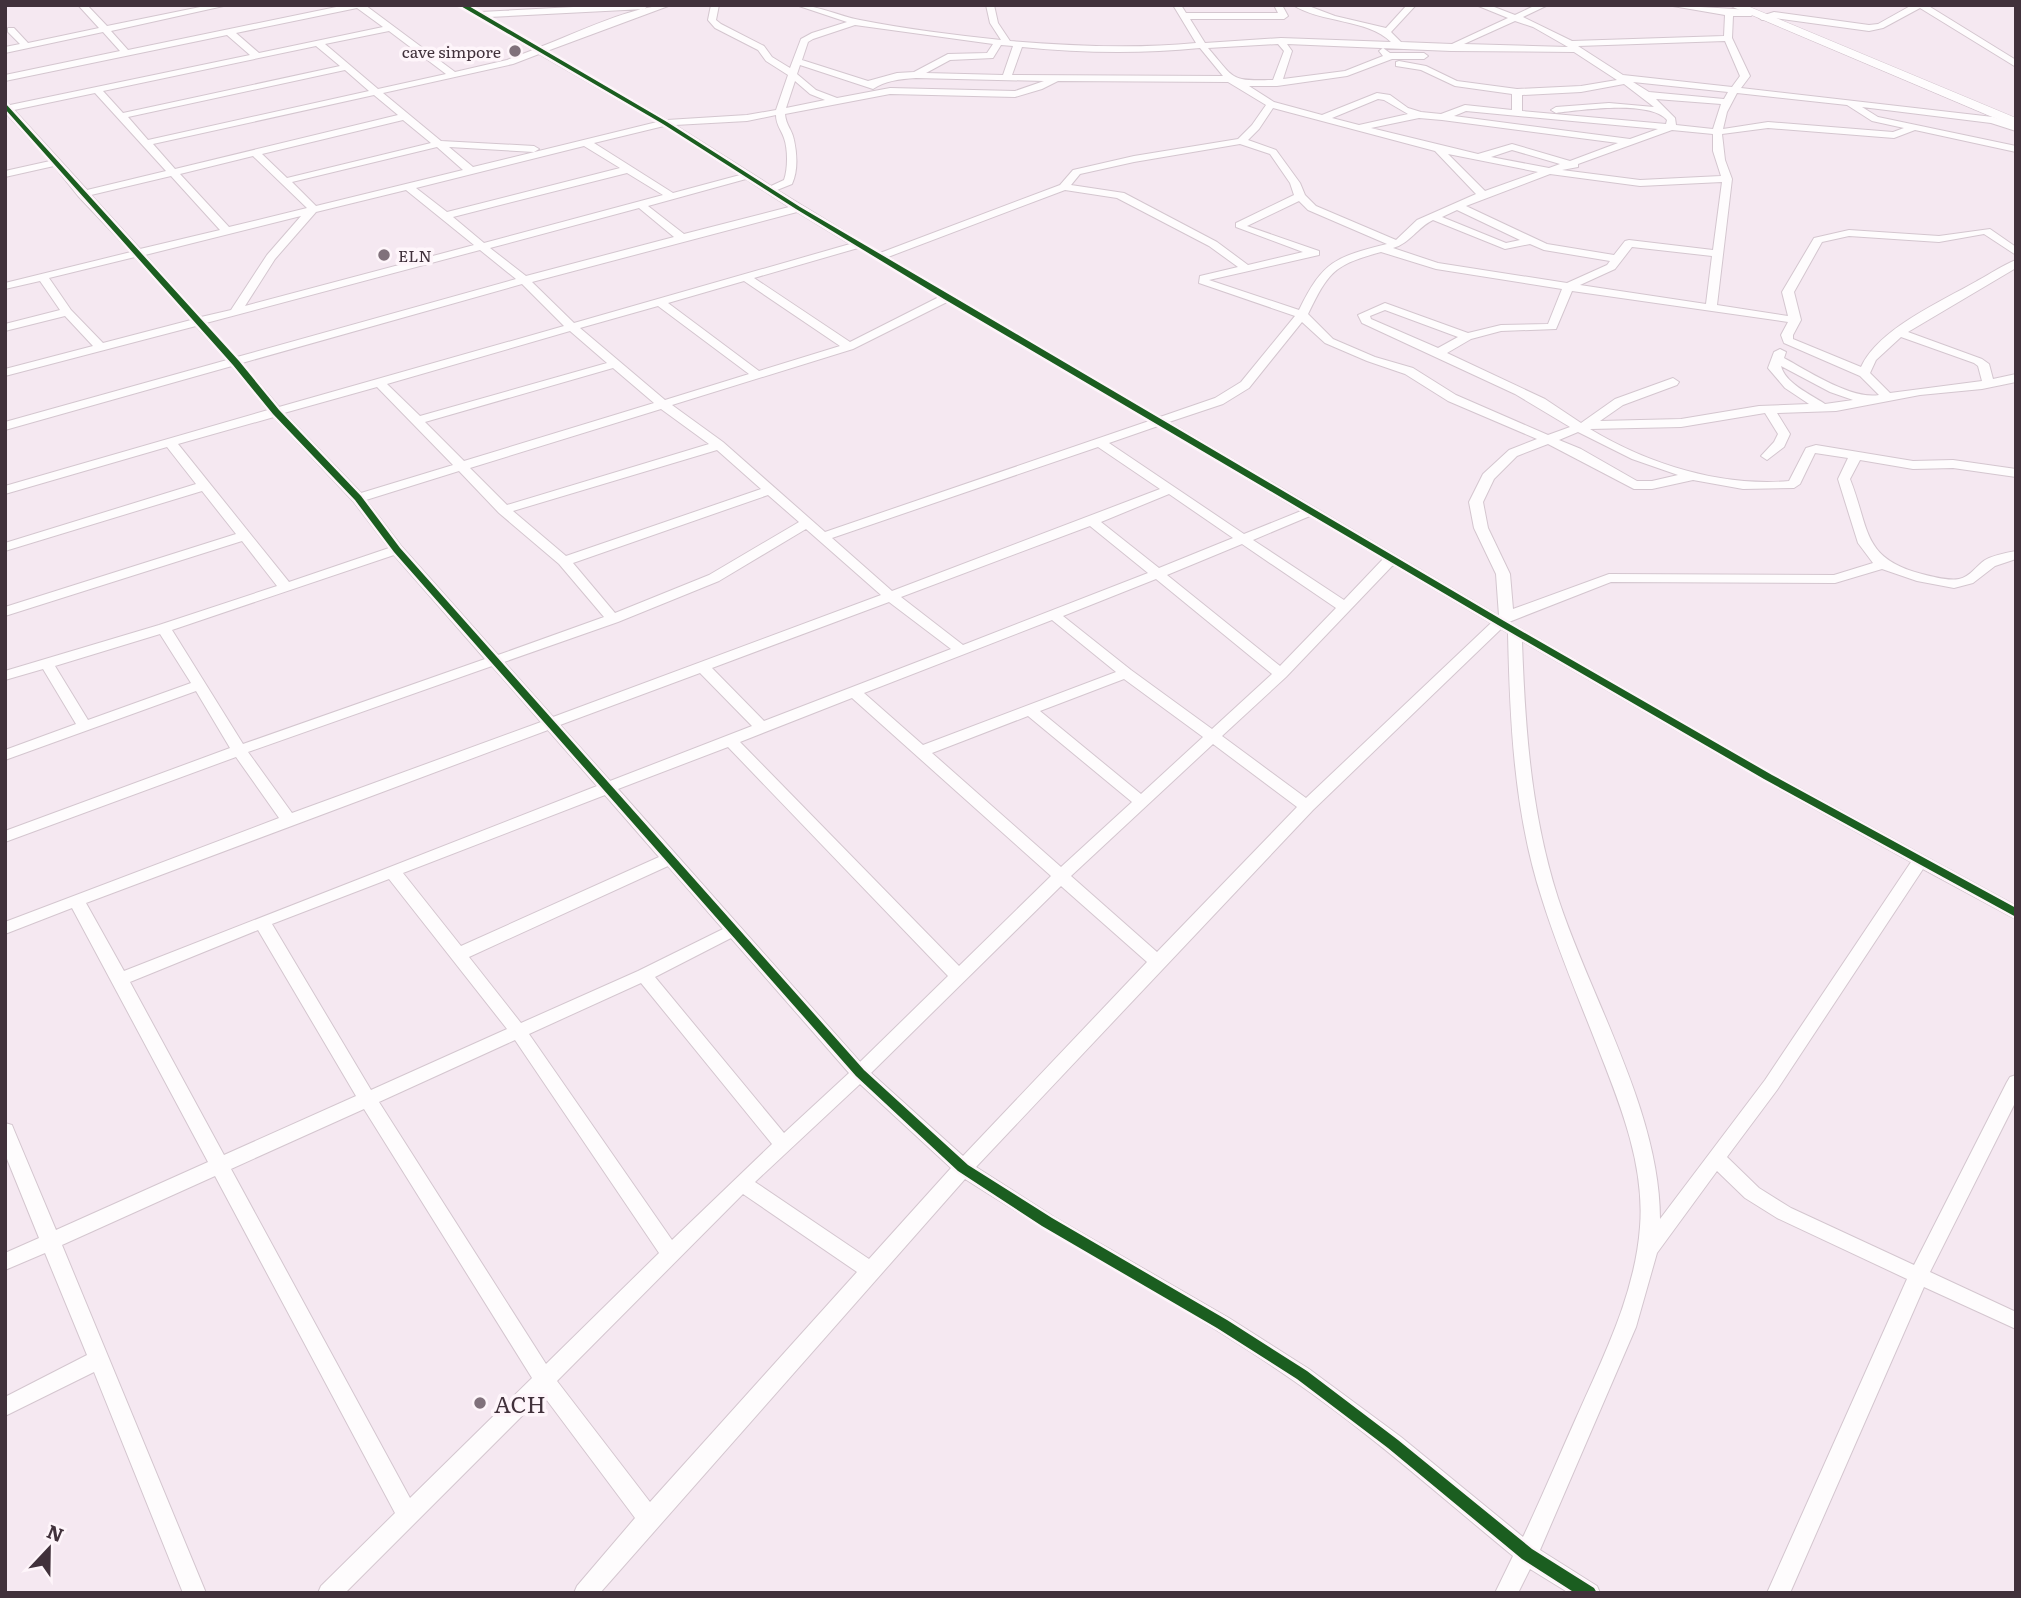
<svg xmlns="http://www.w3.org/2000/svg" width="2021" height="1598" font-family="Literata,serif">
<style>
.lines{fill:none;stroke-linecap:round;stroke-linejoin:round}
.street-casing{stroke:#d4c6cf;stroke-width:2}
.secondary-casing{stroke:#d4c6cf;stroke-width:1}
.street{fill:#fefcfd;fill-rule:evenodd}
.secondary{fill:#fefcfd;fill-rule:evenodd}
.cycleway-casing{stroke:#fef5fa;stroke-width:5}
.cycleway{fill:#1b5e20;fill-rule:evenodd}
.poi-dot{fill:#80717b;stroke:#fef5fa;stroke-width:2.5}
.labels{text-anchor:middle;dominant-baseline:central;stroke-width:7;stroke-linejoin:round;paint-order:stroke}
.far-poi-label{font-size:16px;fill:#41313b;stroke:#fef5fa;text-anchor:end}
.near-poi-label{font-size:23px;fill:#41313b;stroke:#fef5fa;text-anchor:start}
</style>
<rect width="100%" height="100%" fill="#f5e8f1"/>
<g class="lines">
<defs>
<g id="street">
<path d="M 78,5 L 87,5 L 107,26 L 210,5 L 228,5 L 111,31 L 128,50 L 346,5 L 365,5 L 455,72 L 507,60 L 533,50 L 458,5 L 469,5 L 481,12 L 611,5 L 648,6 L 644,9 L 489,17 L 540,47 C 577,33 633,5 671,5 L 547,51 L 667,120 L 747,115 L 776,110 L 788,75 L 766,61 L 758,50 L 715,28 L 708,20 L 711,5 L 719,5 L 716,20 L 721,24 L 764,46 L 772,57 L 790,68 L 801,39 L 812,33 L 847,22 L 796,5 C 818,5 838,16 860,20 C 906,29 953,35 1001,40 L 990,23 L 986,5 L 994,5 L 998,23 L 1010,41 C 1072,46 1134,49 1196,43 L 1173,5 L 1181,5 L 1186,13 L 1278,13 L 1274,5 L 1282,5 L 1288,16 L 1284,19 L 1190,19 L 1205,43 L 1281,38 L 1391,42 C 1368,19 1321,23 1293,5 L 1306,5 L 1335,16 L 1386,28 L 1407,5 L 1416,5 L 1391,32 L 1401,42 L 1452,44 L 1508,18 L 1476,5 L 1489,5 L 1515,15 L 1536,5 L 1548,5 L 1523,17 L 1572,41 L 1724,36 L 1725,15 L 1667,5 L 1751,10 L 1755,13 L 1751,16 L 1733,16 L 1732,38 L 1750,76 L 1741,88 L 1993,117 L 2016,125 L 2016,131 L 1991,123 L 1862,107 L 1878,117 L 2016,146 L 2016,152 L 1915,130 L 1894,138 L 1768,128 L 1722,134 L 1725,160 L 1732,179 L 1717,305 L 1788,316 L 1782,292 L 1814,238 L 1849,230 L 1939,236 L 1990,229 L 2016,247 L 2016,255 L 1984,234 L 1939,242 L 1849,236 L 1822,242 L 1794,292 L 1801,320 L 1793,335 L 1793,339 L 1861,367 C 1878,329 1942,301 1977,281 C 1990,274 2003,265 2016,260 L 2016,268 L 1908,332 L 1982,359 L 1989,364 L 1993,379 L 2016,374 L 2016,382 L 1982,389 L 1920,395 L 1836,411 L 1777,413 L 1790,434 L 1784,447 L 1767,460 L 1761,456 L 1774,442 L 1778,434 L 1765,413 L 1681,427 L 1590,429 C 1648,464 1721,487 1789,481 L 1806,448 L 1816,445 L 1913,461 L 1953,460 L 2016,469 L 2016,477 L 1953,468 L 1913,469 L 1860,460 L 1850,479 C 1870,529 1861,558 1922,574 C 1934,577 1948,581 1959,579 C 1970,577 1976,566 1985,560 C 1994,555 2005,553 2016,551 L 2016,559 L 1995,566 L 1973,583 L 1954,588 L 1917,581 L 1882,569 L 1835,583 L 1611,582 L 1509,622 L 1773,774 L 2016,906 L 2016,919 L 1923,869 L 1777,1090 L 1727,1157 L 1759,1188 L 1791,1208 L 1914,1265 L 2007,1082 L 2010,1077 L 2016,1075 L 2016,1101 L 1930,1272 L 2016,1312 L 2016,1329 L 1924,1287 L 1790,1593 L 1767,1593 L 1907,1279 L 1777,1218 L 1745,1198 L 1717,1171 L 1657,1253 L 1636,1327 L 1540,1550 L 1597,1586 L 1600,1593 L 1569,1593 L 1530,1569 L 1518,1593 L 1495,1593 L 1513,1556 C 1441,1497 1371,1434 1294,1381 C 1189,1307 1073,1249 965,1179 L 600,1593 L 574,1593 L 577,1586 L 635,1518 L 543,1395 L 345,1593 L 318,1593 L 321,1586 L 395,1513 L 215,1176 L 62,1245 L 206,1593 L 183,1593 L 94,1372 L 5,1416 L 5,1397 L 87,1355 L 45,1253 L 5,1270 L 5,1253 L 39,1238 L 5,1154 L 5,1123 L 12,1125 L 14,1130 L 56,1230 L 208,1162 L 72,908 L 5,934 L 5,922 L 279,818 L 236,757 L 5,842 L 5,831 L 230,748 L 196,691 L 5,760 L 5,750 L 76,724 L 43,669 L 5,680 L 5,671 L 159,625 L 277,586 L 242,541 L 5,616 L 5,607 L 236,534 L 202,491 L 5,551 L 5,543 L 196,484 L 167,447 L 5,494 L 5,486 L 268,410 L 232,366 L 5,430 L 5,422 L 227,360 L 196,326 L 5,376 L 5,369 L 93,346 L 65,316 L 5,331 L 5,324 L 60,310 L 40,281 L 5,289 L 5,283 L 131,252 L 78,196 L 54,166 L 5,177 L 5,171 L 50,161 L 5,112 L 5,102 L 10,105 L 250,55 L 227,35 L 5,81 L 5,75 L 120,51 L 103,32 L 5,53 L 5,47 L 20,44 L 8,32 L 8,28 L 14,28 L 28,43 L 99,28 ZM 357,8 L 383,27 L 259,53 L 236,33 ZM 1515,21 L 1533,27 L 1568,47 L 1464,44 ZM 855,25 L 993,44 L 987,53 L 948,54 L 914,72 L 897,73 L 868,81 L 802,60 L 808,42 L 813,39 ZM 389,31 L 446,74 L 378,89 L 325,44 ZM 1725,41 L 1740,76 L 1732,87 L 1623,75 L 1578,46 ZM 1278,44 L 1284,51 L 1273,80 C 1229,81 1236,80 1208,48 ZM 1287,44 L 1451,51 L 1574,52 L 1617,80 L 1581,86 L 1517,89 L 1457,81 L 1426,66 L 1399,61 L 1396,62 L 1396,66 L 1421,70 L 1455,86 L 1512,94 L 1512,110 L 1465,105 L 1441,114 L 1421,112 L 1408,108 L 1390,95 L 1377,93 L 1322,115 L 1274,102 L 1249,86 L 1277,86 L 1347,76 L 1392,59 L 1424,59 L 1428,56 L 1424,53 L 1390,53 L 1383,48 L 1379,51 L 1383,56 L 1345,71 L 1283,79 L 1292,51 ZM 1001,45 L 1013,46 L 1003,75 L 926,73 L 950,60 L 993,58 ZM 316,46 L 340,66 L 123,113 L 103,91 ZM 1022,47 C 1081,53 1140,54 1200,48 L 1223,76 L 1012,75 ZM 539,54 L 657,122 L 473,167 L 449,147 L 534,152 L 539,149 L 534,146 L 441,141 L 383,93 L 513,64 ZM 800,65 L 873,89 C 885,81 899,79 916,78 L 1044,81 L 1015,91 L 890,88 L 837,98 L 816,90 L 797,74 ZM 345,70 L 369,91 L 148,140 L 128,117 ZM 795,81 L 810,94 L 825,100 L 786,108 ZM 1058,81 L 1228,82 L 1266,105 L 1252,125 L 1238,139 L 1134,156 L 1073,170 L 1060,185 L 880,253 L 777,190 L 792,184 C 798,171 797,154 794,140 C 792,129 786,126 785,114 L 890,94 L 1015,97 L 1042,89 ZM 1633,82 L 1728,92 L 1724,99 L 1649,92 ZM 1624,84 L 1654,107 L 1609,103 L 1556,107 L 1551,110 L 1556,113 C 1581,110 1650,100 1667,120 L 1666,124 L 1522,111 L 1522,95 L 1581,92 ZM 95,93 L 166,171 L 87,190 L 14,110 ZM 1737,93 L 1847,105 L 1872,121 L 1904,128 L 1893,132 L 1768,122 L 1723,129 L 1727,112 ZM 374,95 L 398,115 L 175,169 L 153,144 ZM 1378,99 L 1384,100 L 1408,114 L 1359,125 L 1332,118 ZM 1656,99 L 1721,104 L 1713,129 L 1676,125 L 1675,118 ZM 1273,108 L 1435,151 L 1476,194 L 1417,220 L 1396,240 L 1316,206 L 1305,195 L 1300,183 L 1276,150 L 1248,140 L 1259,129 ZM 1466,111 L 1658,129 L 1630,139 L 1454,116 ZM 776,115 C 776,125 781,129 784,138 C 788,149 788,169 784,180 L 771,186 L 675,125 L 747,121 ZM 1419,118 L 1442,120 L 1618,143 L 1570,161 L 1512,144 L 1478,154 L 1371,128 ZM 403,120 L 431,143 L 287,178 L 262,154 ZM 664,126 L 740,175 L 673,193 L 594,143 ZM 1672,130 L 1713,134 L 1713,151 L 1721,176 L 1640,180 L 1562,170 L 1578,167 L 1578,164 ZM 1240,144 L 1270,154 L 1290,183 L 1294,195 L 1236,223 L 1236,227 L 1303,252 L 1248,265 L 1217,242 L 1124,193 L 1071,185 L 1080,174 L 1134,162 ZM 584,146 L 620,168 L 447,212 L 416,188 ZM 437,147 L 463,170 L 316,206 L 292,182 ZM 1512,150 L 1560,164 L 1549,168 L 1491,157 ZM 1448,154 L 1538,172 L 1485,191 ZM 253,156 L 307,208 L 229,227 L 180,174 ZM 627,173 L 663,195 L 484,243 L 453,217 ZM 1550,174 L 1640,186 L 1722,182 L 1713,250 L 1629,240 L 1625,241 L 1614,255 L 1547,244 L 1466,206 ZM 171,176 L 220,230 L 140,249 L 91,195 ZM 746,179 L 789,207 L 684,234 L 648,206 ZM 406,190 L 474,245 L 245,306 L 275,259 L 316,212 ZM 1065,190 L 1117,198 L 1209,246 L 1238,267 L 1200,276 L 1199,283 L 1295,316 L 1241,382 L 1215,398 L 1160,417 L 888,257 ZM 1299,201 L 1308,210 L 1387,244 C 1335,257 1323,261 1299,310 L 1209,280 L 1319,255 L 1319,251 L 1247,226 ZM 639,208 L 674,237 L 526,276 L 490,248 ZM 1457,210 L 1520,240 L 1506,243 L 1442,217 ZM 797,212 L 850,244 L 574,323 L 532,282 ZM 301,216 L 267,255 L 231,310 L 201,317 L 145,255 ZM 1433,220 L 1505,249 L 1530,244 L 1544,250 L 1610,261 L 1607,265 L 1567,283 L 1438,263 L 1393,248 C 1409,244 1418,227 1433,220 ZM 1632,247 L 1712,256 L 1706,304 L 1580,285 L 1615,269 ZM 858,248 L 939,297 L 850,342 L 754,278 ZM 480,250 L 516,279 L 237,357 L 206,323 ZM 1381,252 L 1436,269 L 1562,289 L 1548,324 L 1501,325 L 1468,333 L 1385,303 L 1358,315 L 1362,323 L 1515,394 L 1570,427 L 1548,435 L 1456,395 L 1413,368 L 1375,357 L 1333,339 L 1308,314 C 1329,271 1334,265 1381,252 ZM 135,257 L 191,320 L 103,343 L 71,310 L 49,278 ZM 744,281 L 840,346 L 759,371 L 668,303 ZM 522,284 L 564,326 L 279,407 L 242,363 ZM 1572,291 L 1788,322 L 1781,335 L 1784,343 L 1860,376 L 1879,395 C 1852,400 1808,371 1784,358 L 1786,352 L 1780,349 L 1774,352 L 1768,368 L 1785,388 L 1809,404 L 1759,406 L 1681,419 L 1600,421 L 1623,405 L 1677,385 L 1679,382 L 1673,378 L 1615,399 L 1581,423 L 1545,399 L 1447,353 L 1471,339 L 1501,331 L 1556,329 ZM 947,302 L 1149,421 L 825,532 L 723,442 L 672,405 L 853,349 ZM 658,306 L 749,374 L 665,400 L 580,328 ZM 1385,310 L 1458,337 L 1438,348 L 1371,319 L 1370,316 ZM 1302,322 L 1325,343 L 1367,361 L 1405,374 L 1448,401 L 1537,439 L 1509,450 L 1483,474 L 1469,502 L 1474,528 L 1496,574 L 1499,616 L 1169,422 L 1223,404 L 1249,388 ZM 570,331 L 607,363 L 420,416 L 387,384 ZM 1901,337 L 1974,363 L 1978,366 L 1982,381 L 1890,393 L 1870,373 L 1876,360 ZM 1781,366 L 1830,392 L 1853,400 L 1825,404 C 1810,394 1785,383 1781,366 ZM 613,368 L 654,403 L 464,461 L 425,422 ZM 377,387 L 453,465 L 361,493 L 284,413 ZM 661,409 L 709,444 L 507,505 L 470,468 ZM 274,417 L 353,501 L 389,548 L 289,582 L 178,444 ZM 1158,426 L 1301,511 L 1244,534 L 1109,443 ZM 1578,432 L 1632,459 L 1678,475 L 1652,481 L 1637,481 L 1581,449 L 1559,440 ZM 1548,444 L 1634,489 L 1652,489 L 1693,480 L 1743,489 L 1794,488 L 1800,484 L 1815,453 L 1848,458 L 1838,479 L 1858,543 L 1873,563 L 1834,575 L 1609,574 L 1513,609 L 1510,574 L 1488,528 L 1483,502 L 1494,479 L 1517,456 ZM 1098,447 L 1160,489 L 892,591 L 832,538 ZM 717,450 L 761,489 L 566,556 L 513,511 ZM 459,471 L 499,513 L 559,564 L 604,617 L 498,655 L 402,547 L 366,500 ZM 1169,494 L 1233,538 L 1159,568 L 1101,522 ZM 768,495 L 799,522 L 709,575 L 615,613 L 573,563 ZM 1310,516 L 1383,559 L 1344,600 L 1253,540 ZM 1090,526 L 1148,573 L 963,645 L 901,597 ZM 806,529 L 881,595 L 553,717 L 504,662 L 618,622 L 719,581 ZM 1242,544 L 1336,608 L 1280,666 L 1167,575 ZM 394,555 L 485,659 L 243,744 L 172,630 ZM 1393,565 L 1491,623 L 1306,798 L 1222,736 L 1286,677 ZM 1156,579 L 1272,674 L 1212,729 L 1131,670 L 1063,616 ZM 889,602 L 951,649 L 764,721 L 712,668 ZM 1052,620 L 1116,672 L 923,745 L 864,693 ZM 1501,629 L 1508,633 C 1510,723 1514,813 1542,899 C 1558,950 1579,999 1598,1048 C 1620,1104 1645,1165 1640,1227 C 1635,1294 1604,1355 1577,1416 C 1559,1456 1542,1497 1523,1537 L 1401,1437 L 1309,1369 L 1229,1318 L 1054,1217 L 976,1167 L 1313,810 ZM 160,634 L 191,683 L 88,720 L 55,666 ZM 1522,641 L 1763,780 L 1911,862 L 1765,1080 L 1660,1219 C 1660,1112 1591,999 1558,898 C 1531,814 1525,728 1522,641 ZM 492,666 L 541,722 L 292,813 L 248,752 ZM 700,673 L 752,726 L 610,781 L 560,725 ZM 1124,679 L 1203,737 L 1141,794 L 1040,711 ZM 852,698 L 1051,876 L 959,966 L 740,742 ZM 1028,716 L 1132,802 L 1061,867 L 932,753 ZM 548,730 L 597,786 L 124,971 L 86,903 ZM 1213,744 L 1297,807 L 1157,952 L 1071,876 ZM 728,747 L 948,976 L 860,1062 L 618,789 ZM 605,795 L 659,857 L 461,946 L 403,873 ZM 668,866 L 723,929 L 638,971 L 521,1023 L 469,957 ZM 389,879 L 507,1029 L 371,1090 L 272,924 ZM 1061,886 L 1147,962 L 963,1156 L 871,1073 ZM 258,930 L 356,1096 L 224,1155 L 130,982 ZM 731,938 L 849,1073 L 784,1133 L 655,977 ZM 641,983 L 772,1144 L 672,1240 L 529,1034 ZM 515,1040 L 659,1253 L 546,1364 L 379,1102 ZM 860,1084 L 951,1168 L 869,1259 L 755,1182 ZM 364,1109 L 532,1378 L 410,1498 L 231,1169 ZM 743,1194 L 857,1272 L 650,1502 L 557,1381 Z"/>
<path d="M 1912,5 L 1927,5 L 2016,60 L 2016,67 L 1920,8 L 1883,28 L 1869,31 L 1774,18 L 1762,20 L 1758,17 L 1774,12 L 1869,25 L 1878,24 Z"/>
</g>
<path id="secondary" d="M 1728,5 L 1745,5 L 2016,118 L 2016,127 Z"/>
</defs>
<use href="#street" class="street-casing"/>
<use href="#secondary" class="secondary-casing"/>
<use href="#street" class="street"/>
<use href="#secondary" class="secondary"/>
<defs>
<g id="cycleway">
<path d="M 459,5 L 467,5 L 667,122 L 800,207 L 950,295 L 1504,621 L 1772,775 L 2016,908 L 2016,917 L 1764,779 L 1498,625 L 944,299 L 796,209 L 663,124 Z"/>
<path d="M 5,103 L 239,361 L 279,410 L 361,496 L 400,548 L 864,1070 L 968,1165 L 1052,1218 L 1227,1320 L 1307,1371 L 1398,1440 L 1532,1549 L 1594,1588 L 1597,1593 L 1575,1593 L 1522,1559 L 1388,1448 L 1297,1379 L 1217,1328 L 1042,1226 L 958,1171 L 856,1076 L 394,552 L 355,500 L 273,414 L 233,365 L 5,109 Z"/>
</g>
</defs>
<use href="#cycleway" class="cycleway-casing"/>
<use href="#cycleway" class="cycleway"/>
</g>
<g class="poi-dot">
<circle cx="515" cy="51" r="7"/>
<circle cx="384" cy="255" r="7"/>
<circle cx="480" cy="1403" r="7"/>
</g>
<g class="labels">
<g class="far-poi-label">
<text x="501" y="51">cave simpore</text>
<text x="398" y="255" text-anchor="start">ELN</text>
</g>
<g class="near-poi-label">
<text x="494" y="1403">ACH</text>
</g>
</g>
<rect width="2021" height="1598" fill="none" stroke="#41313b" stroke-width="14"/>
<g transform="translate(49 1549) rotate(22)" stroke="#fef5fa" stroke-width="5" paint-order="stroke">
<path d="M0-5L12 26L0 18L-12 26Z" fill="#41313b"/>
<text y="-10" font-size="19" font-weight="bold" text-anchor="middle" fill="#41313b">N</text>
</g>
</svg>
